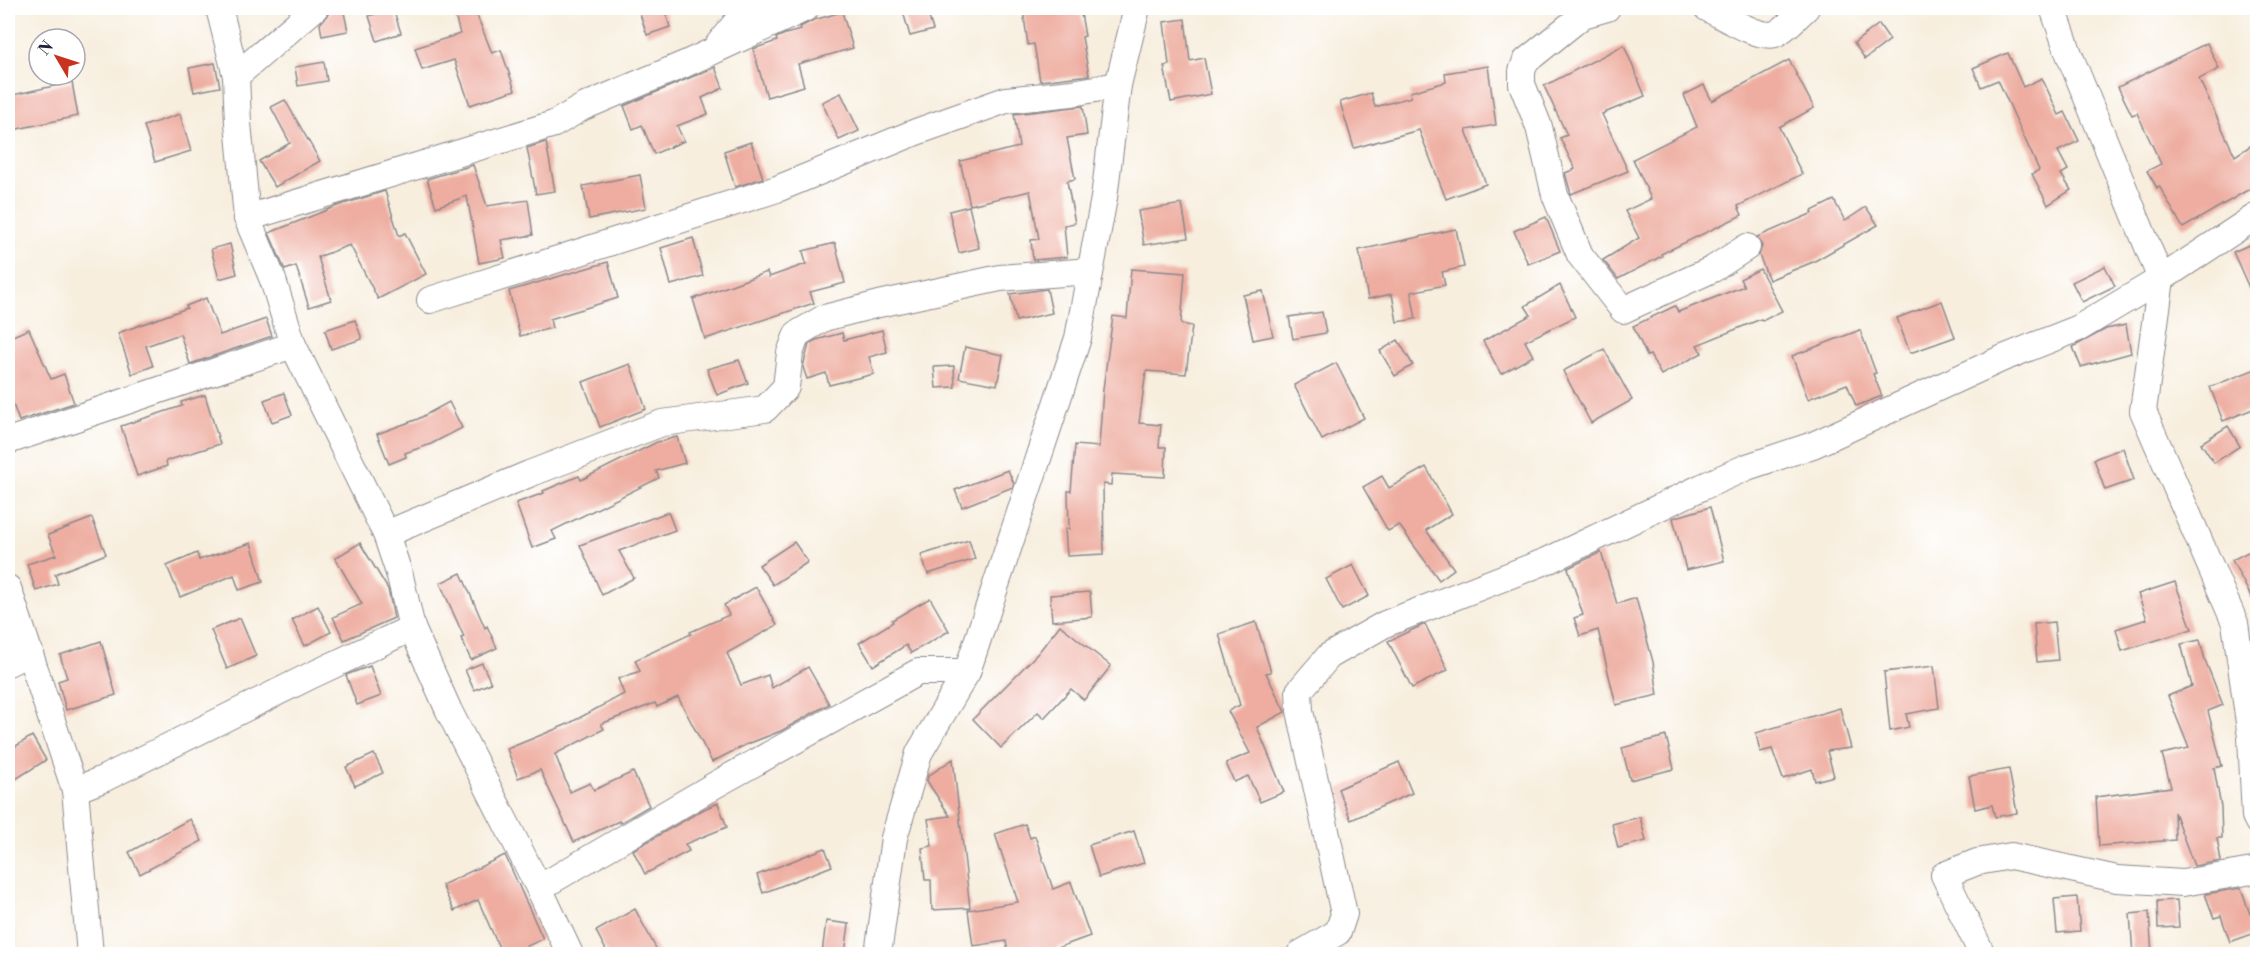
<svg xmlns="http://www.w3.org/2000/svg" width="2265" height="962" font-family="'Libre Bodoni',serif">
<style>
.building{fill:#eeada0}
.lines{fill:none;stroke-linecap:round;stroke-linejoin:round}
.minor-casing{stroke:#8c888c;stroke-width:28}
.minor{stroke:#fff;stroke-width:26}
</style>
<rect width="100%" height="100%" fill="#fff"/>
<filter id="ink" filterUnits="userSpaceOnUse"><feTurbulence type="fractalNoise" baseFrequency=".0167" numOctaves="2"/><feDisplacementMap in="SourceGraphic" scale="12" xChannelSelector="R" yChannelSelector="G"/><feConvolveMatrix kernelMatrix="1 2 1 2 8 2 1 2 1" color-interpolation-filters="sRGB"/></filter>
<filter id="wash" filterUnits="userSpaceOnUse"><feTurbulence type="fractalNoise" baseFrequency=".008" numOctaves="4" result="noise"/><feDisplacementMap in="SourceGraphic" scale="24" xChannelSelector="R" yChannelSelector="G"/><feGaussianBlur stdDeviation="1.35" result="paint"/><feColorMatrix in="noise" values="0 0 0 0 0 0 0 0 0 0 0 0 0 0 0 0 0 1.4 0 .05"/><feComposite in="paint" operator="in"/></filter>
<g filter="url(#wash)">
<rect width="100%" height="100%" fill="#f7eede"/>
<g id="blocks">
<g class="building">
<path d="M 343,8 L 348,31 L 322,36 L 320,24 L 329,13 L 330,9 Z"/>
<path d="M 393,8 L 401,33 L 377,41 L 369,16 Z"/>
<path d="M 453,8 L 474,8 L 492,53 L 501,50 L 515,90 L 470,105 L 454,60 L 422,70 L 415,48 L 460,34 Z"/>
<path d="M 638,8 L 664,8 L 670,27 L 647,35 Z"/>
<path d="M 902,8 L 926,8 L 933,30 L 910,36 Z"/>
<path d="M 1038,8 L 1080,8 L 1085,36 L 1082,37 L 1089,75 L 1040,81 L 1034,44 L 1028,45 L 1023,10 Z"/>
<path d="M 842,12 L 853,48 L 798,64 L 804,86 L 767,97 L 753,49 L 777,41 L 776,38 L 785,34 L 801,30 L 800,27 L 814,20 Z"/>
<path d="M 1185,19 L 1190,61 L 1204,58 L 1211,94 L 1171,102 L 1164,66 L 1169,65 L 1164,22 Z"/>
<path d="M 1879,24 L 1890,40 L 1865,59 L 1854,43 Z"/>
<path d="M 2207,43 L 2219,69 L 2199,79 L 2235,156 L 2258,141 L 2258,184 L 2183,228 L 2159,186 L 2157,188 L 2147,171 L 2161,164 L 2137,113 L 2132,115 L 2118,87 Z"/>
<path d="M 1624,45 L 1645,96 L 1602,114 L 1628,171 L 1571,194 L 1565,173 L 1575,169 L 1560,138 L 1567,135 L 1544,86 Z"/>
<path d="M 2008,53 L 2023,87 L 2042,78 L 2059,115 L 2065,112 L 2079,141 L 2058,151 L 2068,170 L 2061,174 L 2071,190 L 2048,205 L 2032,174 L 2039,170 L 1998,80 L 1981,87 L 1973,68 Z"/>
<path d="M 1789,60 L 1814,108 L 1779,127 L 1802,174 L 1738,206 L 1742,215 L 1661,254 L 1662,256 L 1618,279 L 1603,260 L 1639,238 L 1625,211 L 1651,199 L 1633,159 L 1697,127 L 1684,95 L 1704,85 L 1712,101 Z"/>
<path d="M 324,62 L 327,81 L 298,86 L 295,67 Z"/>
<path d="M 215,63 L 220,87 L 194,92 L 189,68 Z"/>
<path d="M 1488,66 L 1496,125 L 1466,130 L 1486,184 L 1446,199 L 1419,130 L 1354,148 L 1340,102 L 1371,93 L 1375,107 L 1411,97 L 1410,92 L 1446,82 L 1445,73 Z"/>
<path d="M 715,67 L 723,88 L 702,98 L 708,114 L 677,126 L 684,141 L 654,154 L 642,125 L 633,129 L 624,106 Z"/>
<path d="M 72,82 L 78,116 L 8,131 L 8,96 Z"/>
<path d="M 841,93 L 859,131 L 839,140 L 822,102 Z"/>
<path d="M 285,100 L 320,161 L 275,187 L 259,161 L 290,143 L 271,107 Z"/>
<path d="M 1083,106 L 1087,135 L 1067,138 L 1075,179 L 1067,181 L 1075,223 L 1064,225 L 1067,257 L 1033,260 L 1031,240 L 1039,239 L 1030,191 L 970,205 L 960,161 L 1019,147 L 1014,114 Z"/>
<path d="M 180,114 L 191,151 L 155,162 L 144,126 Z"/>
<path d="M 546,142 L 555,191 L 536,194 L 527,148 Z"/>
<path d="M 751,142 L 763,178 L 735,187 L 724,151 Z"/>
<path d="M 473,165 L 487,206 L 528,200 L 533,235 L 501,240 L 505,258 L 479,263 L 467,196 L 436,207 L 427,179 Z"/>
<path d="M 640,175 L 646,208 L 589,219 L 583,186 Z"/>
<path d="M 385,191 L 399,236 L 405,233 L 426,274 L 378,299 L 350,245 L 318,257 L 331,300 L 309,307 L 296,266 L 285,270 L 269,233 L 337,206 Z"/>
<path d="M 1834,200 L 1845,221 L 1866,207 L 1878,225 L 1813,262 L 1769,280 L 1759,255 L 1762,246 L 1757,237 L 1813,213 L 1812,211 Z"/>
<path d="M 1182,204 L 1188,238 L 1144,245 L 1138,211 Z"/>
<path d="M 969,206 L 979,248 L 959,253 L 949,211 Z"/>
<path d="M 1546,217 L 1560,251 L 1528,264 L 1514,231 Z"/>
<path d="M 1456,229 L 1464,267 L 1442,272 L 1445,285 L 1411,292 L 1416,319 L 1397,322 L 1392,294 L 1368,299 L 1359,250 Z"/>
<path d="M 693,238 L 703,276 L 671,285 L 661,248 Z"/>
<path d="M 2258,241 L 2258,308 L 2233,252 Z"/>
<path d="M 835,243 L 845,283 L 810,292 L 814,303 L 705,339 L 693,299 L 767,272 L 769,277 L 806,264 L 803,251 Z"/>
<path d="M 230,244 L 237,274 L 219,279 L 211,249 Z"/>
<path d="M 608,262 L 618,298 L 550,319 L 552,328 L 520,336 L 509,291 Z"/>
<path d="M 2105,266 L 2115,286 L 2082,302 L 2072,282 Z"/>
<path d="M 1131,269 L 1185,273 L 1181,324 L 1192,326 L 1186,374 L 1146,371 L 1139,423 L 1161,425 L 1159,447 L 1166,447 L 1165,477 L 1112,474 L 1111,485 L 1103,484 L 1104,554 L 1067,556 L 1065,529 L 1069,529 L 1068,491 L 1071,491 L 1075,445 L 1099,447 L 1103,389 L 1113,316 L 1127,318 Z"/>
<path d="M 1760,269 L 1782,311 L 1762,321 L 1761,319 L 1697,345 L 1702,353 L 1661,375 L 1650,355 L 1647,356 L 1633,326 L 1675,306 L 1678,312 L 1744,286 L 1740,279 Z"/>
<path d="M 1560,285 L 1575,317 L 1525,341 L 1533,356 L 1501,374 L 1483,341 L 1531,315 L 1525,306 Z"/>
<path d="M 1047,289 L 1052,313 L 1016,321 L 1010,294 Z"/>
<path d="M 1263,291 L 1273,336 L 1253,340 L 1243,295 Z"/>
<path d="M 206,298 L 220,335 L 266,319 L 272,336 L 190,364 L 180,334 L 146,346 L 153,366 L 132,374 L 118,333 L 187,308 L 186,306 Z"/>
<path d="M 1942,301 L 1955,337 L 1910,353 L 1897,318 Z"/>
<path d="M 1322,312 L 1326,333 L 1293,339 L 1289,317 Z"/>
<path d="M 355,320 L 362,339 L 331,349 L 325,330 Z"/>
<path d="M 2126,325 L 2131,353 L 2081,367 L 2073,347 L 2106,329 Z"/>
<path d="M 29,329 L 51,379 L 64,374 L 74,403 L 19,421 L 8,390 L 8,338 Z"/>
<path d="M 882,330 L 887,352 L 869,357 L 874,374 L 829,385 L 826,373 L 807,379 L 803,367 L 809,344 L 816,340 L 842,333 L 844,340 Z"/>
<path d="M 1860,330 L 1876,373 L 1873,374 L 1882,396 L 1856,406 L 1847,384 L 1808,399 L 1792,356 Z"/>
<path d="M 1398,340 L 1413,365 L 1395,376 L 1380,351 Z"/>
<path d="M 965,347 L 1003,355 L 997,385 L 959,378 Z"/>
<path d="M 1604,349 L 1632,400 L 1591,423 L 1563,371 Z"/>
<path d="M 739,360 L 748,383 L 717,395 L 707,369 Z"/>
<path d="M 1336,363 L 1364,418 L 1322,440 L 1294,385 Z"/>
<path d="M 630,364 L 646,409 L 600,427 L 583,382 Z"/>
<path d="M 954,366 L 955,387 L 936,388 L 934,367 Z"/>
<path d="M 2258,368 L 2258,407 L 2223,421 L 2210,387 Z"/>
<path d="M 284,393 L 292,415 L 272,422 L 264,400 Z"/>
<path d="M 205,395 L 220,444 L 166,461 L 167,466 L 137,476 L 121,426 L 182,406 L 181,402 Z"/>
<path d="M 449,402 L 462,428 L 431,444 L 405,453 L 406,457 L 389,464 L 377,434 L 418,419 Z"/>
<path d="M 2228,426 L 2240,446 L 2214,463 L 2201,443 Z"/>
<path d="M 677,437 L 685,463 L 656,471 L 659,478 L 552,531 L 556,539 L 532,548 L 516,503 L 544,493 L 543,491 L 579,476 L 581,480 L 657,442 Z"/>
<path d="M 2123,448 L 2134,480 L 2105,490 L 2094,459 Z"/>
<path d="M 1426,467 L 1452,514 L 1426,530 L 1454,569 L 1439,580 L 1399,525 L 1388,531 L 1363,487 L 1382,476 L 1389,488 Z"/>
<path d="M 1008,470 L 1014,484 L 1013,487 L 962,507 L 955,490 Z"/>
<path d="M 1710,507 L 1724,561 L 1686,570 L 1673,518 Z"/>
<path d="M 668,512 L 675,530 L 619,551 L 634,578 L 602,595 L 580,545 Z"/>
<path d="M 92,518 L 106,554 L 55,574 L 58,584 L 36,591 L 27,564 L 56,555 L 48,535 Z"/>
<path d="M 969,540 L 975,559 L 928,574 L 921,555 Z"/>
<path d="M 794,542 L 808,562 L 773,585 L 759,565 Z"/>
<path d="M 251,543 L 263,582 L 239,590 L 234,575 L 180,597 L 167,566 L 197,553 L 199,560 Z"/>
<path d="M 360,543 L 388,589 L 394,618 L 344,640 L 333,617 L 362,604 L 335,558 Z"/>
<path d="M 2258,547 L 2258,610 L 2232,560 Z"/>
<path d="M 1601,552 L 1617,604 L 1636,598 L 1653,662 L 1658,695 L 1616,705 L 1598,630 L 1580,636 L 1574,618 L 1583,615 L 1568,568 Z"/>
<path d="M 1353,565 L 1369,596 L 1342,610 L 1326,579 Z"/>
<path d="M 461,573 L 485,628 L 487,626 L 497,648 L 471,660 L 461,638 L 464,637 L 440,583 Z"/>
<path d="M 2175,582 L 2192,629 L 2122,651 L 2116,629 L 2147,619 L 2138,594 Z"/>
<path d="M 756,587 L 777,625 L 727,653 L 741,685 L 768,675 L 772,688 L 808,667 L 829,704 L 781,731 L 745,745 L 712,762 L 678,697 L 657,707 L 655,703 L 601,724 L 604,729 L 555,754 L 570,792 L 590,783 L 594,790 L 633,772 L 649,806 L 620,823 L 619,821 L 574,842 L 540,770 L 518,778 L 507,749 L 568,724 L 624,694 L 618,679 L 640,671 L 635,660 L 691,634 L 690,632 L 729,615 L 724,605 Z"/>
<path d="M 1090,592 L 1092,617 L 1052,621 L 1050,595 Z"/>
<path d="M 930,598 L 949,631 L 911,653 L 906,645 L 873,666 L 859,643 L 893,622 L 892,620 Z"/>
<path d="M 318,606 L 331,632 L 305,646 L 292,620 Z"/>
<path d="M 240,618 L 256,656 L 227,669 L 211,630 Z"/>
<path d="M 1256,622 L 1271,672 L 1266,673 L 1285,712 L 1257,727 L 1284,792 L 1260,802 L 1248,776 L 1234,782 L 1226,763 L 1250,753 L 1228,711 L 1240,705 L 1219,634 Z"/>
<path d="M 2054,622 L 2058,660 L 2037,662 L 2034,624 Z"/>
<path d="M 1425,624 L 1448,670 L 1412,688 L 1388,641 Z"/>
<path d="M 1060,625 L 1111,666 L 1084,700 L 1071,689 L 1044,718 L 1038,712 L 1001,748 L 973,719 L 1038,653 Z"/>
<path d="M 2200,640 L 2205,660 L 2223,705 L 2208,711 L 2222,766 L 2214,768 L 2221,807 L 2222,838 L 2217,838 L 2221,861 L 2194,866 L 2174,812 L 2175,840 L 2099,846 L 2096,797 L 2171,787 L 2162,754 L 2189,748 L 2168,696 L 2192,686 L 2181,644 Z"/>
<path d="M 101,641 L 116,695 L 66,710 L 58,681 L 67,678 L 60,655 Z"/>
<path d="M 482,663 L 491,683 L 474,690 L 465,670 Z"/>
<path d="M 370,666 L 381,696 L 357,705 L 346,675 Z"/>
<path d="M 1934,666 L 1939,708 L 1906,714 L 1909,727 L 1890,731 L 1884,672 Z"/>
<path d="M 1840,708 L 1851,748 L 1827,751 L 1834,776 L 1815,781 L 1812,769 L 1783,779 L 1772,749 L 1760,752 L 1756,733 Z"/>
<path d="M 32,736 L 46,760 L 8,784 L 8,751 Z"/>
<path d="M 1666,736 L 1674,769 L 1630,780 L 1622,748 Z"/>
<path d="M 374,754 L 383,773 L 355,786 L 346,767 Z"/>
<path d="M 953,759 L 970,908 L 932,910 L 931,880 L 925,880 L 922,848 L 932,846 L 928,819 L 950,816 L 927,781 L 928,776 Z"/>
<path d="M 1399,762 L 1412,793 L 1351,820 L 1338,789 Z"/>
<path d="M 2009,769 L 2017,813 L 1995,817 L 1992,805 L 1975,809 L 1969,776 Z"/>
<path d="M 718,803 L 727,827 L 685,844 L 689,851 L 645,874 L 633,850 L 704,809 Z"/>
<path d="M 1640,817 L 1646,841 L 1618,848 L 1612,824 Z"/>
<path d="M 190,819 L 202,841 L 140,874 L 129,852 Z"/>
<path d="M 1025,824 L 1030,838 L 1035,836 L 1053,889 L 1071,882 L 1090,936 L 1043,953 L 1041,947 L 1008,953 L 1006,941 L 973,946 L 968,910 L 1018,902 L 995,834 Z"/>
<path d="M 1134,831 L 1144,863 L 1099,877 L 1089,845 Z"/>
<path d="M 825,848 L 832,866 L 763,893 L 757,875 Z"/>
<path d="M 505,855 L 543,939 L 510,954 L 502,954 L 478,900 L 454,911 L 442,885 Z"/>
<path d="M 2241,888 L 2250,914 L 2258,911 L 2258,932 L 2230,942 L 2221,916 L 2214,918 L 2205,894 Z"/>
<path d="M 2077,897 L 2080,931 L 2057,933 L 2054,899 Z"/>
<path d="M 2177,900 L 2179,927 L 2158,928 L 2157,901 Z"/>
<path d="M 635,909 L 659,954 L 608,954 L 596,931 Z"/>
<path d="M 2149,912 L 2152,954 L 2133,954 L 2130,914 Z"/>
<path d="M 826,921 L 849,924 L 845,954 L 822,954 Z"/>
</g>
</g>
</g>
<g filter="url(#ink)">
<use href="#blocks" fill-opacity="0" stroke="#8c888c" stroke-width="1.5"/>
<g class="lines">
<defs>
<g id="minor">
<path d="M 219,8 L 236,76 L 238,123 L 247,218 L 273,280 L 293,345 L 386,534 L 400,576 L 412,628 L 449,711 L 539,888 L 570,954"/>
<path d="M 1607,8 L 1583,15 L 1526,61 L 1522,71 L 1522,84 L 1539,127 L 1555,195 L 1580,255 L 1623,310 L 1713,269 L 1747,247"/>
<path d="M 1707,8 C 1721,15 1763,42 1777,33 C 1788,27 1797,16 1806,8"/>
<path d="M 2053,8 L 2069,54 L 2161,279 L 2143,411 L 2235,623 L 2251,737 L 2255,816 L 2258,822"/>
<path d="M 718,45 L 748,8"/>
<path d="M 236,76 L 315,8"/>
<path d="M 247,218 L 554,124 L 583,107 L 685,64 L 806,8"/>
<path d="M 430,300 L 777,189 L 916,132 L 1006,100 L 1072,93 L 1118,85"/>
<path d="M 8,441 L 293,345"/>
<path d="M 386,534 L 529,474 L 662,423 L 765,409 L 786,387 L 790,353 L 797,334 L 824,318 L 879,304 L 1000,278 L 1090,271"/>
<path d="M 8,588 L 75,790 L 90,954"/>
<path d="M 8,663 L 30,652"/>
<path d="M 75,790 L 103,779 L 310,676 L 412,628"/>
<path d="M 539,888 L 715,785 L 918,672 L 967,672"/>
<path d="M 878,954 L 894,838 L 919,753 L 967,672 L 1078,338 L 1104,198 L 1118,85 L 1137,8"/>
<path d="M 1300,954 L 1338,932 L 1344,914 L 1300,711 L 1299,691 L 1329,656 L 1385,624 L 1549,560 L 1702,487 L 1747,467 L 1813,445 L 2001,359 L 2079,328 L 2161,279 L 2258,215"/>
<path d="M 1982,954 L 1944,875 L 1977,862 L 2011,856 L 2117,879 L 2183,883 L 2258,870"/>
</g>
</defs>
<use href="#minor" class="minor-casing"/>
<use href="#minor" class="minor"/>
</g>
</g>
<rect width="2265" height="962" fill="none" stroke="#fff" stroke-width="30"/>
<g transform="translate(57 57) rotate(309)"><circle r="28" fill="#ffffff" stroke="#a7a7b1" stroke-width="1.5"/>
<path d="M0-4.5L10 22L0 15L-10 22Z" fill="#c8321e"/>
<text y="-9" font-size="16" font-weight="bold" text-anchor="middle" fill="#22223b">N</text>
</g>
</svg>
